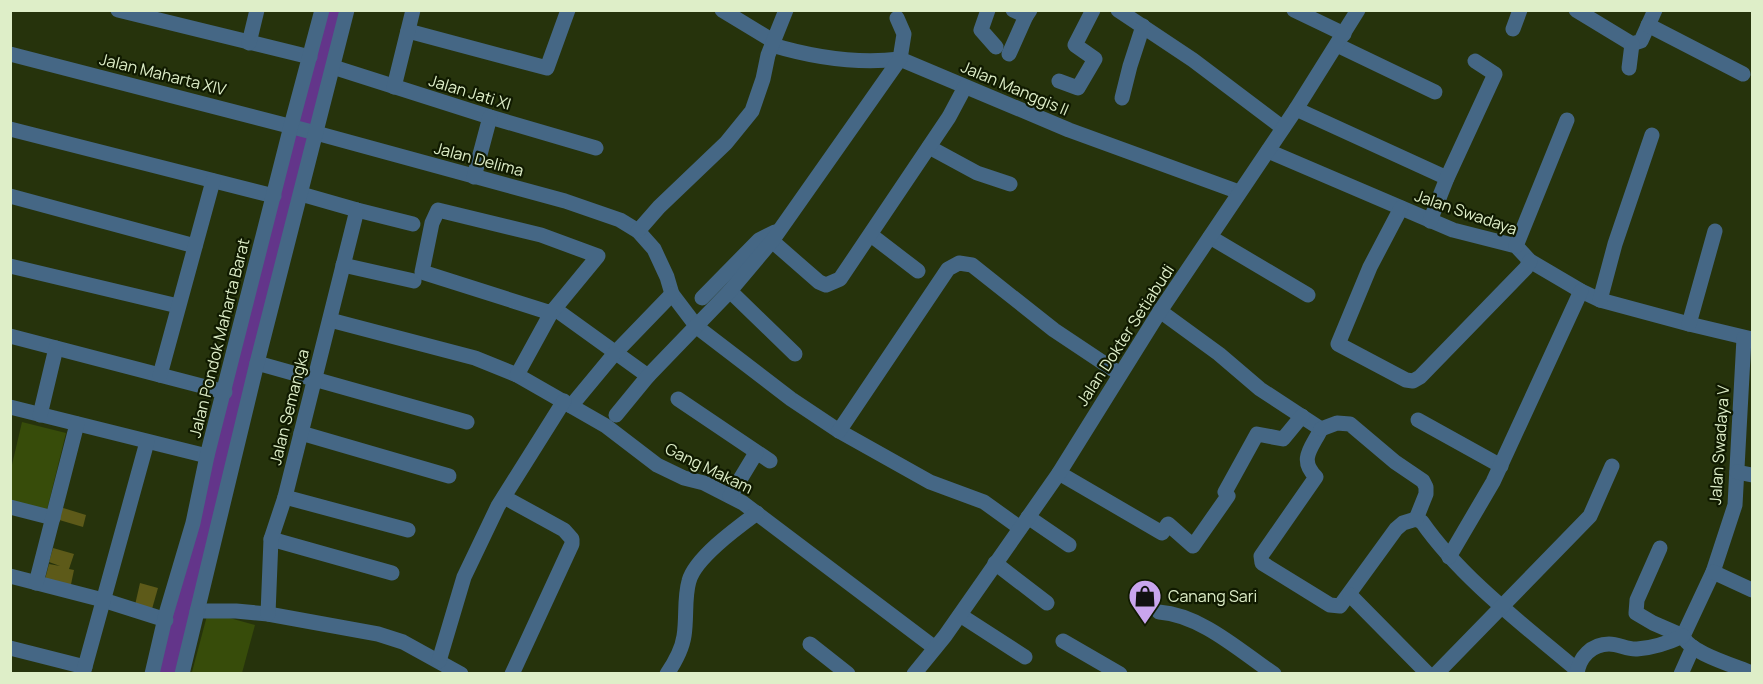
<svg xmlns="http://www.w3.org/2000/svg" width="1763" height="684" font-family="Manrope,sans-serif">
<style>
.green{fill:#374c0a}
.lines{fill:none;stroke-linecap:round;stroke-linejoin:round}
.river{stroke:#63358a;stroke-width:27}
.building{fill:#5d5a19}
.minor{stroke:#456785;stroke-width:15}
.labels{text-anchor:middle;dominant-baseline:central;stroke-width:4.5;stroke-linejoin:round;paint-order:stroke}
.street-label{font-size:16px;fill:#deeec8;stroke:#101a00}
.poi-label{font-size:16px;fill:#deeec8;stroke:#101a00;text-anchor:start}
</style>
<rect width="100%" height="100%" fill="#26330c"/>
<g class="green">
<path d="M 22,422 L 66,433 L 45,518 L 11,509 L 11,469 Z"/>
<path d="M 208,612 L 255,625 L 242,673 L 192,672 Z"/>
</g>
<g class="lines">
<path class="river" d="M 163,674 L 182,610 L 276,225 L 332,10"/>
</g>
<g class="building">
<path d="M 60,507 L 86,515 L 83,527 L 56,519 Z"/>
<path d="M 53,548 L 74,554 L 69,569 L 74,570 L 70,589 L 44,583 L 49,564 L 60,566 L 49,562 Z"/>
<path d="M 140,583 L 158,588 L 152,609 L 135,605 Z"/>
</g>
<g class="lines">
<g class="minor">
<path d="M 118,10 L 310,57"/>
<path d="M 722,10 L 773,41"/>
<path d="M 988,10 L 981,30 L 996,47"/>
<path d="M 1013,10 L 1026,16 L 1030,10"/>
<path d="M 1118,10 L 1193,60 L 1283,128"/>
<path d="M 1294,10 L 1344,34"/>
<path d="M 1576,10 L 1632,44 L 1641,41 L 1655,10"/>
<path d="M 1648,25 L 1743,74"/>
<path d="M 1513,29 L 1520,10"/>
<path d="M 408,31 L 547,68 L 568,10"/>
<path d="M 249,43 L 257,10"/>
<path d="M 772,45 C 812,57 858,64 900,59 L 1069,130 L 1239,192"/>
<path d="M 1337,45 L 1435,92"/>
<path d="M 10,54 L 316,133 L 565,201 L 620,220 L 638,231 L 654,249 L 667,277 L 672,294 L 697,327 L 791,399 L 839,431 L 930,482 L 984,502 L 1020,528"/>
<path d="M 1009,54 L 1026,16"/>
<path d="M 333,67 L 490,117 L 596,148"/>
<path d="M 1629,68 L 1632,44"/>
<path d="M 1059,81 L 1078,88 L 1095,59 L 1075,45 L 1093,10"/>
<path d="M 394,87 L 413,10"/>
<path d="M 1122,98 L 1130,66 L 1143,26"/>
<path d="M 1296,109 L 1447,178"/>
<path d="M 10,129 L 274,196"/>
<path d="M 929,147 L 977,173 L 1010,184"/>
<path d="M 1268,151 L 1453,230 L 1516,246 L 1530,261 L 1581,291 L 1600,300 L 1689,324 L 1752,339"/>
<path d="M 474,177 L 490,117"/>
<path d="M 301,194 L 357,210 L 413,224"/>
<path d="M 10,196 L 195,246"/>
<path d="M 1401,208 L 1370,267 L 1338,344 L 1406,380 L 1413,381 L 1420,377 L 1526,268 L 1530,261"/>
<path d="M 1430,221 L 1447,178 L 1495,74 L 1475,61"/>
<path d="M 638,231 L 659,207 L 726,143 L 752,111 L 763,79 L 768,55 L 786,10"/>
<path d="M 871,235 L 918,271"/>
<path d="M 1210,237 L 1308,295"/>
<path d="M 772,241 L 819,282 L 826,285 L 840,279 L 949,117 L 965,87"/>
<path d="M 1516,246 L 1567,120"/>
<path d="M 343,265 L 414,281"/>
<path d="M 10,266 L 178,306"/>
<path d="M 730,291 L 795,354"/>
<path d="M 702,298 L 759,240 L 775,232"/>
<path d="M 1600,300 L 1615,244 L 1652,135"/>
<path d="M 555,309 L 648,376"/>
<path d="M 1160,311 L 1219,354 L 1260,389 L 1321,429"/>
<path d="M 330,320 L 475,358 L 517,375 L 606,426 L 657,465 L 684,478 L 704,483 L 743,503 L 935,648"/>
<path d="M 1689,324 L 1715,231"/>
<path d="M 10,336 L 225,392"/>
<path d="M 1744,338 L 1735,505 L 1713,572 L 1683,636 C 1689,653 1736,666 1752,673"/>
<path d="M 257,363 L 467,422"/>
<path d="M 160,375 L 213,181"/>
<path d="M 517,375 L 551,313 L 598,256 L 541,235 L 438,210 L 432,223 L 422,272 L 551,313"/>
<path d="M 678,399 L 770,461"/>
<path d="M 571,406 L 615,353 L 672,294"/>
<path d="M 10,407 L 207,456"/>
<path d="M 40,415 L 56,348"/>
<path d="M 616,415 L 648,376 L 730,291 L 772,241 L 900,59 L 904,34 L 897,18"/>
<path d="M 1418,420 L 1501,466"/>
<path d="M 1321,429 C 1312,448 1298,459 1316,477 L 1261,556 L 1262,563 L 1330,605 L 1340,606 L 1396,529 L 1403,523 L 1416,519 L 1422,522 C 1461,578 1525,626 1577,670"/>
<path d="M 1321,429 L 1337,423 L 1350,424 L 1395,462 L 1423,481 L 1426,487 L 1426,494 L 1416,519"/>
<path d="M 839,431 L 948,269 L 959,263 L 972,265 L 1054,330 L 1120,374"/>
<path d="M 301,433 L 449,476"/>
<path d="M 1737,472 L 1752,475"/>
<path d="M 1059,473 L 1162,533 L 1168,524 L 1193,546 L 1228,496 L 1225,492 L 1257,434 L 1283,439 L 1302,416"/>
<path d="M 730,496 L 756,453"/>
<path d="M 285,497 L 408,530"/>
<path d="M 504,497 L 564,530 L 572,539 L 572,544 L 512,674"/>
<path d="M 10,507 L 53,518"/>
<path d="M 1028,517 L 1069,545"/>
<path d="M 271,539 L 392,573"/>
<path d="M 1660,548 L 1637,600 L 1636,613 L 1653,623 L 1683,636"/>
<path d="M 1449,557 L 1493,482 L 1581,291"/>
<path d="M 995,563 L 1047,603"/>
<path d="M 1713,572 L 1752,590"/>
<path d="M 10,576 L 103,600 L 166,620"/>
<path d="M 36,583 L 77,424"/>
<path d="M 1350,595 L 1428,674"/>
<path d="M 197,611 L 236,611 L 268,614 L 378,634 L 403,642 L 461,674"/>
<path d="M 1159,612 C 1201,615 1240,651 1274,674"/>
<path d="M 268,614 L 271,539 L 285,497 L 357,210"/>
<path d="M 960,615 L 1025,657"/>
<path d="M 1063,641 L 1120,674"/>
<path d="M 810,644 L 848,674"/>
<path d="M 10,648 L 85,667"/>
<path d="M 439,661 L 464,577 L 498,506 L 564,401"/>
<path d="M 83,674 L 147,442"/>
<path d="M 152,674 L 166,614 L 193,523 L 207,456 L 291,126 L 322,10"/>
<path d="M 182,674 L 257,363 L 347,10"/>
<path d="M 667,674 C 675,662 682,650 684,636 C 687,618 684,598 689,581 C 695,558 738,527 757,513"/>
<path d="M 914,674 L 945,636 L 1059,473 L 1160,311 L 1296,109 L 1358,10"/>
<path d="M 1436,674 L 1590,516 L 1612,466"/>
<path d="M 1577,674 C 1579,657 1592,644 1609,644 C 1619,644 1628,650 1637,649 C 1654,648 1668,643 1683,636"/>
<path d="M 1681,674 L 1693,647"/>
</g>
</g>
<defs>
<symbol id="shop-pin" viewBox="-11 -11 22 30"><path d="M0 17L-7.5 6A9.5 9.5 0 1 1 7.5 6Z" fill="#c9a5ee" stroke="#101a00"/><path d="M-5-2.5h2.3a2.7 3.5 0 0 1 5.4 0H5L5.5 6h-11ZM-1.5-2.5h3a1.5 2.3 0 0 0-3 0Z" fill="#111"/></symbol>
</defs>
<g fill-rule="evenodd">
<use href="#shop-pin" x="1126" y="577" width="38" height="52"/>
</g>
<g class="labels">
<g class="street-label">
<text transform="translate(163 74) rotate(14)">Jalan Maharta XIV</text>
<text transform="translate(1015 88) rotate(23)">Jalan Manggis II</text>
<text transform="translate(470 92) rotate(17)">Jalan Jati XI</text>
<text transform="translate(479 159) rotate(15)">Jalan Delima</text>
<text transform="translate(1466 212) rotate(19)">Jalan Swadaya</text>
<text transform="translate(1125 335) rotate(-57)">Jalan Dokter Setiabudi</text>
<text transform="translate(219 338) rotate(-76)">Jalan Pondok Maharta Barat</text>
<text transform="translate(289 407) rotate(-76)">Jalan Semangka</text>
<text transform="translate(1719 445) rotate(-86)">Jalan Swadaya V</text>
<text transform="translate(709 468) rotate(26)">Gang Makam</text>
</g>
<g class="poi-label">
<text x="1168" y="596">Canang Sari</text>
</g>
</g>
<rect width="1763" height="684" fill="none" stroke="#deeec8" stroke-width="24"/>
</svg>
